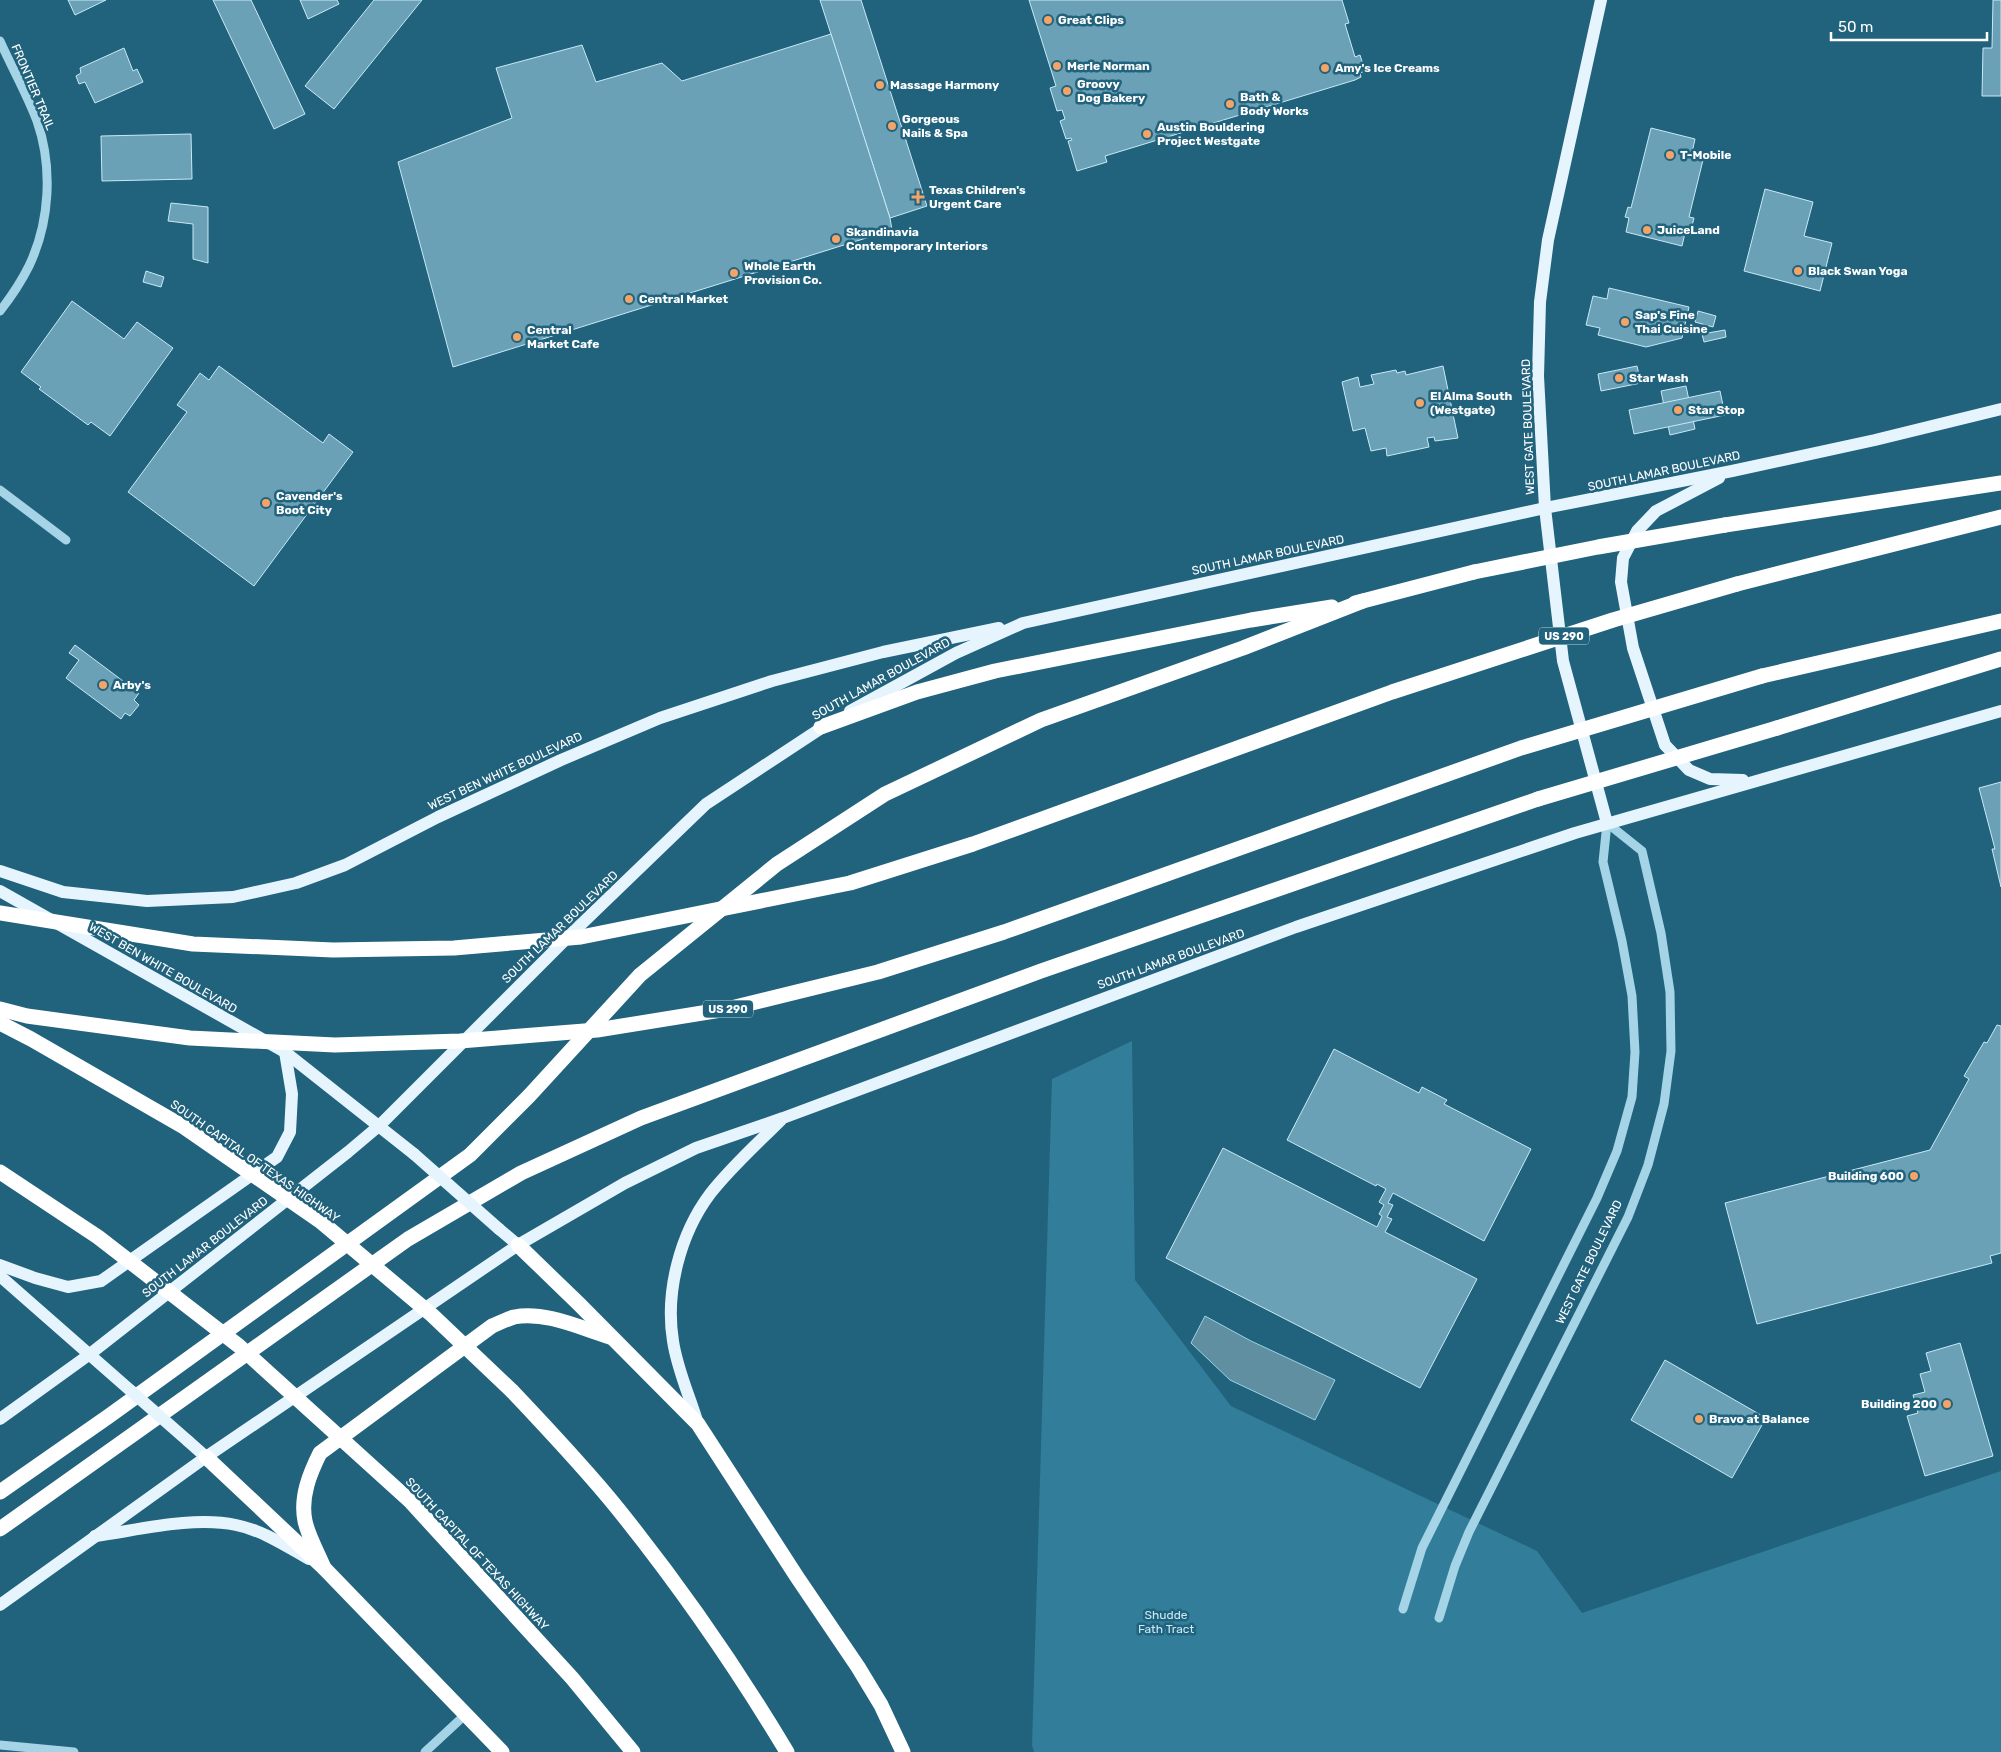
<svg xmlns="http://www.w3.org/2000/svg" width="2001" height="1752" font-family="Rubik,sans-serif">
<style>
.green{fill:#317d9a}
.water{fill:#5f8fa1;stroke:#98d3e8}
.building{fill:#6aa1b7;stroke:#c8e9f5}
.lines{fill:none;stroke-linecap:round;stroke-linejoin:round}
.minor{stroke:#a5d4e7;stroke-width:9}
.major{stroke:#e6f5fd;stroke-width:12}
.highway{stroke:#fff;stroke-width:15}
.major-bridge{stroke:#e6f5fd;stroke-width:12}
.highway-bridge{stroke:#fff;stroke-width:15}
.poi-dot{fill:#f3a466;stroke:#21627d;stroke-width:2}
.labels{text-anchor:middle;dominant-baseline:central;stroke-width:5;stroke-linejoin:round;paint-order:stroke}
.shield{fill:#21627d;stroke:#bcd0d8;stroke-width:1}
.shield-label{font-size:11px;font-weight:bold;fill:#fff}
.poi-label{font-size:12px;font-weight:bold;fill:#fff;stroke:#21627d;text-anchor:start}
.street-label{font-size:12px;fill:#fff;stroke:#21627d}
.park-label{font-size:12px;fill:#c8e9f5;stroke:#21627d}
</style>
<rect width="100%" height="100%" fill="#21627d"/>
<path class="green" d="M 1132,1041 L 1135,1280 L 1231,1406 L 1537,1551 L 1582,1613 L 2001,1471 L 2001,1752 L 1034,1752 L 1032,1745 L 1052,1079 Z"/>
<path class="water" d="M 1205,1316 L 1251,1341 L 1335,1380 L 1315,1420 L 1230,1380 L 1191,1343 Z"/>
<g class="building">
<path d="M 68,0 L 106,0 L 75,15 Z"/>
<path d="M 213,0 L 251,0 L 305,114 L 274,129 Z"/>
<path d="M 300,0 L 337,0 L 339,4 L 308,19 Z"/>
<path d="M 374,0 L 422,0 L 334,109 L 305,86 Z"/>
<path d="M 820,0 L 861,0 L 927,206 L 890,218 Z"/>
<path d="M 1029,0 L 1342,0 L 1349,23 L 1345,24 L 1355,57 L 1360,55 L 1365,71 L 1360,73 L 1361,77 L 1355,80 L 1105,156 L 1107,162 L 1077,171 L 1068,141 L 1072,140 L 1071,138 L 1066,139 L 1060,121 L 1065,119 L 1062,110 L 1057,111 L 1050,88 L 1056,86 Z"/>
<path d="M 1993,0 L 2001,0 L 2001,96 L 1982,96 L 1983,48 L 1992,48 Z"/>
<path d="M 831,34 L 890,218 L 892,230 L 453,367 L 398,162 L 512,118 L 496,68 L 582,45 L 596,82 L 662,63 L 682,81 Z"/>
<path d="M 124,48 L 133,71 L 137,69 L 143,82 L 95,103 L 85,82 L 79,84 L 76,76 L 81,73 L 80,68 Z"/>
<path d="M 1651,128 L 1695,139 L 1691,157 L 1703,160 L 1689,217 L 1694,218 L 1690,234 L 1685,233 L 1682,246 L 1626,232 L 1629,218 L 1625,217 L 1628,207 L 1631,208 Z"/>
<path d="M 191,134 L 192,179 L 102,181 L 101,136 Z"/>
<path d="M 1765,189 L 1813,202 L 1804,236 L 1832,243 L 1820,291 L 1744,271 Z"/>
<path d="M 171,203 L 208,207 L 208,263 L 193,259 L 193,224 L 168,221 Z"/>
<path d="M 146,271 L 164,277 L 161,287 L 143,282 Z"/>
<path d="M 1609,288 L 1689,307 L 1682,338 L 1646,347 L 1598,335 L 1600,328 L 1586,325 L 1593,296 L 1607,299 Z"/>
<path d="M 72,301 L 124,339 L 137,322 L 173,348 L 110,436 L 91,422 L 88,425 L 39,389 L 41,387 L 21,372 Z"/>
<path d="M 1698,311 L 1716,316 L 1713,327 L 1695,322 Z"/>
<path d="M 1725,330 L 1726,337 L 1704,342 L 1702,334 Z"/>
<path d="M 219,366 L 323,443 L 329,434 L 353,452 L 254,586 L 128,492 L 187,412 L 177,405 L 200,373 L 209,380 Z"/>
<path d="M 1443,366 L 1458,438 L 1435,441 L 1434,437 L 1427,438 L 1429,447 L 1387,456 L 1386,448 L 1371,451 L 1365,428 L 1353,431 L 1342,382 L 1358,377 L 1360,387 L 1374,384 L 1371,375 L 1396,370 L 1397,373 L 1405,371 L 1406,375 Z"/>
<path d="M 1637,366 L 1641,383 L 1601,391 L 1598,374 Z"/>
<path d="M 1686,386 L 1695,429 L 1670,435 L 1661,391 Z"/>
<path d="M 1720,391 L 1725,415 L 1634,434 L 1629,410 Z"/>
<path d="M 75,645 L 139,693 L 134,700 L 139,705 L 130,716 L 125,713 L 121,719 L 66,678 L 79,660 L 69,653 Z"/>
<path d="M 2001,782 L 2001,887 L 1992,849 L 1995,849 L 1979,788 Z"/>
<path d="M 1997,1025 L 2001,1026 L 2001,1253 L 1990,1256 L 1992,1263 L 1757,1324 L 1725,1203 L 1930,1150 L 1969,1079 L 1964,1076 L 1984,1042 L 1987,1043 Z"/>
<path d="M 1334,1049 L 1419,1093 L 1422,1087 L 1447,1100 L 1444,1104 L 1531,1149 L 1484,1241 L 1393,1193 L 1388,1203 L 1393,1205 L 1387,1217 L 1392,1219 L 1385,1232 L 1477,1279 L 1420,1388 L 1166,1258 L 1223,1148 L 1377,1227 L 1382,1216 L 1379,1214 L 1384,1205 L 1379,1202 L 1386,1189 L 1377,1184 L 1376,1186 L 1287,1140 Z"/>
<path d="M 1960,1343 L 1993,1456 L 1925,1476 L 1907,1416 L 1918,1413 L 1913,1395 L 1925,1392 L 1920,1374 L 1931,1371 L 1926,1353 Z"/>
<path d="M 1665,1360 L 1766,1418 L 1732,1478 L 1631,1420 Z"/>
</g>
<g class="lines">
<g class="minor">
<path d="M 0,41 C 12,68 27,94 37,121 C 53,167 50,222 29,266 C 21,282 11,297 0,311"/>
<path d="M 0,490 L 66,540"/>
<path d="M 1403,1609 L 1422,1548 L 1597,1198 L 1617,1151 L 1632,1097 L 1635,1052 L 1632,996 L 1622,941 L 1603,862 L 1607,823"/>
<path d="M 1439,1618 L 1455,1566 L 1469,1532 L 1628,1217 L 1648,1165 L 1664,1104 L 1671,1051 L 1670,992 L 1661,933 L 1642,851 L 1607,823"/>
<path d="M 0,1745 L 74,1752"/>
<path d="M 425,1752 L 466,1714"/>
</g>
<g class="major">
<path d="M 1601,0 L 1548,240 L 1540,302 L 1538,376 L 1545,508 L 1563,661 L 1607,823"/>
<path d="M 1719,478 L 1656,511 L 1637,531 L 1623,558 L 1621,582 L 1633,648 L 1665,745 L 1689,770 L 1710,779 L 1743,780"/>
<path d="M 850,711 L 956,653 L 1023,623 L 1545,508 L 1732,471 L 1875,440 L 2001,409"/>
<path d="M 0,871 L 63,892 L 147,901 L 233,897 L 296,883 L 345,865 L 438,817 L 561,760 L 660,718 L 772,681 L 883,652 L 999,628"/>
<path d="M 0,891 L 285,1052 L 414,1154"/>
<path d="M 499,1229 L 518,1245"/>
<path d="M 0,1265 L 35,1278 L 68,1287 L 101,1281 L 277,1157 L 290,1132 L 292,1094 L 285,1052"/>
<path d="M 0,1276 L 131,1391"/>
<path d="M 0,1419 L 90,1354 L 348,1152 L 380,1125 L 570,935 L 706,804 L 829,723"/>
<path d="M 698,1424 C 690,1397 677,1369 673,1341 C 665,1292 680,1234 710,1194 C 730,1168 758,1143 781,1120"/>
<path d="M 188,1441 L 206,1457"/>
<path d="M 95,1536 C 139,1530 193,1516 236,1525 C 262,1530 286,1546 309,1559"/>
<path d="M 0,1605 L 206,1457 L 518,1245 L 625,1183 L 696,1148 L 783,1118 L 1296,927 L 1575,833 L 2001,711"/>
</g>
<g class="highway">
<path d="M 1725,525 L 2001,483"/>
<path d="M 1737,584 L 2001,517"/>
<path d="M 1355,603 L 1474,572"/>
<path d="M 1762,676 L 2001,621"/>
<path d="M 821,727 L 917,692 L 995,671 L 1251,620 L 1332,607"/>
<path d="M 1777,728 L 2001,659"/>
<path d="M 518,1245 L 579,1304 L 698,1424 L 797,1577 L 858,1667 L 881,1705 L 903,1752"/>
<path d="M 512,1391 C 548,1429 585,1468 618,1509 C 680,1586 736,1667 787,1752"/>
<path d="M 206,1457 L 324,1568 L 502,1752"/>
<path d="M 0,1492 L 109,1416 L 470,1155 L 529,1096 L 640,975 L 777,864 L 885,794 L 1041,720 L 1243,648 L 1363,601"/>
<path d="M 0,1529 L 408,1239 L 521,1173 L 641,1118 L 1041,971 L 1538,799"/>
<path d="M 324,1568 C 318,1553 308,1536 305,1521 C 300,1497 310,1473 320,1453 L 492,1326 C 499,1323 507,1319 514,1317 C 546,1311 580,1328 610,1337"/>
</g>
<g class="major-bridge">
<path d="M 414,1154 L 499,1229"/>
<path d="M 131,1391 L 188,1441"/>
</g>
<g class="highway-bridge">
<path d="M 1474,572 L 1598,547 L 1725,525"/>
<path d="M 1538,799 L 1777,728"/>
<path d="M 0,913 L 193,944 L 333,950 L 454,948 L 581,937 L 850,883 L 973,844 L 1392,692 L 1613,620 L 1737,584"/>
<path d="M 0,1009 L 27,1016 L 190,1038 L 335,1045 L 460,1041 L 597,1030 L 727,1009 L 878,972 L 1004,932 L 1521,748 L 1762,676"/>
<path d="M 0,1023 L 31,1039 L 184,1127 L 320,1221 L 432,1315 L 512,1391"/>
<path d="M 0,1172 L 98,1237 L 239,1346 L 410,1501 L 572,1678 L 633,1752"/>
</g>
</g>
<g class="poi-dot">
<circle cx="1048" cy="20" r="5"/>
<circle cx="1057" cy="66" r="5"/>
<circle cx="1325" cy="68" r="5"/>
<circle cx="880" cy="85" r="5"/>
<circle cx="1067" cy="91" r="5"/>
<circle cx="1230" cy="104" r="5"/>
<circle cx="892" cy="126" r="5"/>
<circle cx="1147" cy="134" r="5"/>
<circle cx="1670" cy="155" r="5"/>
<path d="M915.5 189.5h5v5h5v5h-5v5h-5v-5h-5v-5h5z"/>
<circle cx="1647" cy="230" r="5"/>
<circle cx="836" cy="239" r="5"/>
<circle cx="1798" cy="271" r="5"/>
<circle cx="734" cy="273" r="5"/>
<circle cx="629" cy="299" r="5"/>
<circle cx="1625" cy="322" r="5"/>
<circle cx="517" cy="337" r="5"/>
<circle cx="1619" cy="378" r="5"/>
<circle cx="1420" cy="403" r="5"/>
<circle cx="1678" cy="410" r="5"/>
<circle cx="266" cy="503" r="5"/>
<circle cx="103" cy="685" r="5"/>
<circle cx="1914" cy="1176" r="5"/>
<circle cx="1947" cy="1404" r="5"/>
<circle cx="1699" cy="1419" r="5"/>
</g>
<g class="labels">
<g class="shield">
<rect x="1539" y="627.5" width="50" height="17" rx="4"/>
<rect x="703" y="1000.5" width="50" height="17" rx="4"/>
</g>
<g class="shield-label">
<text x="1564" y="636">US 290</text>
<text x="728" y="1009">US 290</text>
</g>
<g class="poi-label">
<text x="1058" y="20">Great Clips</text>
<text x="1067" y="66">Merle Norman</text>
<text x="1335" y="68">Amy's Ice Creams</text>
<text x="1077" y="84">Groovy<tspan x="1077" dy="14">Dog Bakery</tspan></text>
<text x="890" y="85">Massage Harmony</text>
<text x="1240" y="97">Bath &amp;<tspan x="1240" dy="14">Body Works</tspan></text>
<text x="902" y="119">Gorgeous<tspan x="902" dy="14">Nails &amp; Spa</tspan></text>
<text x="1157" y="127">Austin Bouldering<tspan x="1157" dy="14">Project Westgate</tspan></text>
<text x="1680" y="155">T-Mobile</text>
<text x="929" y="190">Texas Children's<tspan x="929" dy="14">Urgent Care</tspan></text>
<text x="1657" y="230">JuiceLand</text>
<text x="846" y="232">Skandinavia<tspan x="846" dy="14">Contemporary Interiors</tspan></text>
<text x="744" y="266">Whole Earth<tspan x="744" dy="14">Provision Co.</tspan></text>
<text x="1808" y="271">Black Swan Yoga</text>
<text x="639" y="299">Central Market</text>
<text x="1635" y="315">Sap's Fine<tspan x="1635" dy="14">Thai Cuisine</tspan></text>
<text x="527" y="330">Central<tspan x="527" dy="14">Market Cafe</tspan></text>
<text x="1629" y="378">Star Wash</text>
<text x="1430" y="396">El Alma South<tspan x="1430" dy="14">(Westgate)</tspan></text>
<text x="1688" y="410">Star Stop</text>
<text x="276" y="496">Cavender's<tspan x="276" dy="14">Boot City</tspan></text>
<text x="113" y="685">Arby's</text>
<text x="1904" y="1176" text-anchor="end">Building 600</text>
<text x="1937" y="1404" text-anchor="end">Building 200</text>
<text x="1709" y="1419">Bravo at Balance</text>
</g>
<g class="street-label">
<text transform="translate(33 87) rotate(67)">FRONTIER TRAIL</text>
<text transform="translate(1528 427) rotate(-92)">WEST GATE BOULEVARD</text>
<text transform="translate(1664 471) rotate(-12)">SOUTH LAMAR BOULEVARD</text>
<text transform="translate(1268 555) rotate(-12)">SOUTH LAMAR BOULEVARD</text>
<text transform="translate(881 679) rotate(-29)">SOUTH LAMAR BOULEVARD</text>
<text transform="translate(505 771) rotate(-25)">WEST BEN WHITE BOULEVARD</text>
<text transform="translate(560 927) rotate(-44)">SOUTH LAMAR BOULEVARD</text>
<text transform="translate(1171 959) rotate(-20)">SOUTH LAMAR BOULEVARD</text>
<text transform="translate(163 968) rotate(30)">WEST BEN WHITE BOULEVARD</text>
<text transform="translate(255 1161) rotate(35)">SOUTH CAPITAL OF TEXAS HIGHWAY</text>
<text transform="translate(205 1247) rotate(-38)">SOUTH LAMAR BOULEVARD</text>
<text transform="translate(1589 1262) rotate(-64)">WEST GATE BOULEVARD</text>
<text transform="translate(477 1554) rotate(47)">SOUTH CAPITAL OF TEXAS HIGHWAY</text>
</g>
<g class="park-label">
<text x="1166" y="1615">Shudde<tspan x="1166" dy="14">Fath Tract</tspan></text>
</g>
</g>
<path d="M1831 32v8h156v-8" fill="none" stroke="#ffffff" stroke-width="2.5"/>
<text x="1838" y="32" font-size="15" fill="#ffffff" stroke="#21627d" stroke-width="4" paint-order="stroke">50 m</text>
</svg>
